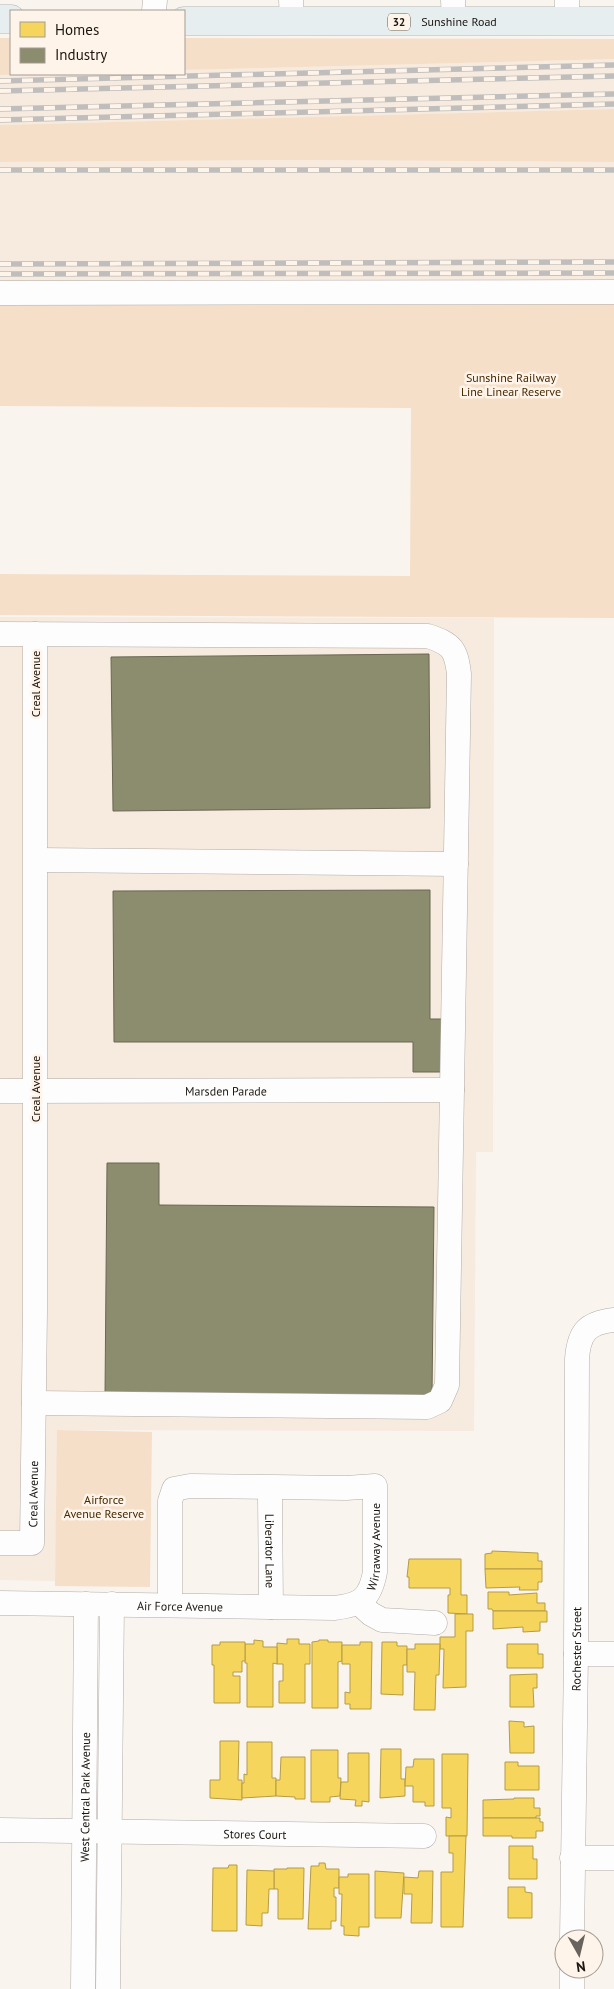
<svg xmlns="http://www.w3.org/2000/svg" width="614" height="1989" font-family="'PT Sans',sans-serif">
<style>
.built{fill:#f7eade}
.green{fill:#f6dfc8}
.homes{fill:#f6d55c;stroke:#b49b45}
.industry{fill:#8c8c6e;stroke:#6a6852}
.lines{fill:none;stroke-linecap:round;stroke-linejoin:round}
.minor-casing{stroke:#b1aca7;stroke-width:25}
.major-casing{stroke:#a8b3b2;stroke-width:29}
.minor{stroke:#fefdfd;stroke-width:24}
.major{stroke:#e6eeef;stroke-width:28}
.rail-casing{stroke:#bfbebd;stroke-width:5.5}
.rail{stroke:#fff4ea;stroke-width:4;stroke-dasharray:11;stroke-linecap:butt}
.labels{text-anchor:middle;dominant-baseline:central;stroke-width:5;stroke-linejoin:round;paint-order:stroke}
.shield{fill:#fff4ea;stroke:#5e5851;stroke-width:1}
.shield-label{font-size:11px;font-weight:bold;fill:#191510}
.street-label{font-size:12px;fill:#191510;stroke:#fff4ea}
.park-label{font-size:12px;fill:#462800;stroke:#fff4ea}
</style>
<rect width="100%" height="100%" fill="#faf4ef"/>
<g class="built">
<path d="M 614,59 L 614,109 L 0,125 L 0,75 L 184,74 L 184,70 Z"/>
<path d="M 295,160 L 614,162 L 614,280 L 0,283 L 0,162 Z"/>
<path d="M 0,617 L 494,618 L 493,1152 L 476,1152 L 474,1431 L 58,1430 L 55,1581 L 0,1580 Z"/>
</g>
<g class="green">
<path d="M 0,38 L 11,38 L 11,74 L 44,74 L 0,75 Z"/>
<path d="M 184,38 L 614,39 L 614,59 L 184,70 Z"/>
<path d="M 614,109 L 614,162 L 295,160 L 0,162 L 0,125 Z"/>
<path d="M 614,280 L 614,618 L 0,615 L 0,574 L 410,576 L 411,408 L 0,406 L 0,283 Z"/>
<path d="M 57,1430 L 152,1432 L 150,1587 L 55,1586 Z"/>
</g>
<g class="homes">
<path d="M 492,1551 L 538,1553 L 538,1561 L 542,1561 L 542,1569 L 485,1569 L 485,1554 L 492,1553 Z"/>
<path d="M 409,1559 L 461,1559 L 461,1595 L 467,1595 L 467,1614 L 448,1613 L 448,1595 L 450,1595 L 450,1588 L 409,1588 L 409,1577 L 407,1577 Z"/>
<path d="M 485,1569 L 542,1569 L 542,1582 L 538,1582 L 538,1590 L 519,1590 L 520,1587 L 486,1588 Z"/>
<path d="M 488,1592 L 509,1592 L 509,1595 L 537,1593 L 537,1603 L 545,1603 L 545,1611 L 493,1611 L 492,1609 L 488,1609 Z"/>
<path d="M 493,1611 L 547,1611 L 547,1622 L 540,1622 L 540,1631 L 523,1632 L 523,1627 L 493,1629 Z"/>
<path d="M 455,1614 L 473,1614 L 473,1631 L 466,1631 L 466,1687 L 443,1688 L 444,1649 L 440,1649 L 440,1637 L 455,1637 Z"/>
<path d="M 287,1639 L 299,1639 L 299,1644 L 310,1644 L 310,1664 L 305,1664 L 305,1703 L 279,1703 L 279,1681 L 283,1681 L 283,1664 L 277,1664 L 277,1643 L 287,1644 Z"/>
<path d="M 254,1640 L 263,1641 L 263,1647 L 277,1647 L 277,1664 L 273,1663 L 273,1707 L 247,1707 L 247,1663 L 245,1663 L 245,1644 L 254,1644 Z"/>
<path d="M 319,1640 L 328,1640 L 328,1642 L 342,1642 L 342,1661 L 338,1662 L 338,1708 L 312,1708 L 312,1642 L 319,1641 Z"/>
<path d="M 220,1642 L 245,1642 L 245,1661 L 242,1661 L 242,1672 L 233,1672 L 233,1676 L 240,1676 L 240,1703 L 214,1703 L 214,1665 L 212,1665 L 212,1645 L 220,1645 Z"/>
<path d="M 360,1642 L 372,1642 L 371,1709 L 350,1709 L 350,1704 L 345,1704 L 345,1692 L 350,1693 L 350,1664 L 342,1664 L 342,1645 L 360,1645 Z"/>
<path d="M 382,1642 L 397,1642 L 397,1646 L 407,1646 L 407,1665 L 403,1665 L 403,1695 L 381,1694 Z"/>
<path d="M 415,1644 L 440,1644 L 439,1675 L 436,1675 L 435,1710 L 414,1710 L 415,1672 L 407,1672 L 407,1649 L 415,1649 Z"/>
<path d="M 507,1644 L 538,1644 L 538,1654 L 543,1654 L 543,1668 L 507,1668 Z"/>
<path d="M 537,1674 L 537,1688 L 533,1688 L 534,1707 L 510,1707 L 510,1675 Z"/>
<path d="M 509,1721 L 524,1722 L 524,1727 L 534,1726 L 534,1753 L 510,1753 Z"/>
<path d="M 220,1741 L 239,1741 L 238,1780 L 242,1780 L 242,1800 L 210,1798 L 210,1780 L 220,1780 Z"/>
<path d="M 247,1742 L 272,1742 L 272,1778 L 276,1778 L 276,1796 L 242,1798 L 242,1783 L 244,1783 L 244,1774 L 247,1775 Z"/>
<path d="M 381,1749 L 401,1749 L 401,1779 L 405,1779 L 405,1796 L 380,1798 Z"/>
<path d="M 311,1750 L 338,1750 L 338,1778 L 341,1778 L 340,1796 L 330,1797 L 330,1802 L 311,1802 Z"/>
<path d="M 348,1753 L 369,1753 L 369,1802 L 362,1801 L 362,1806 L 355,1806 L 356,1800 L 340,1799 L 341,1782 L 348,1782 Z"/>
<path d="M 442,1754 L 468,1754 L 467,1836 L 446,1836 L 446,1817 L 451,1818 L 451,1808 L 442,1808 Z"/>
<path d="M 281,1757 L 305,1757 L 305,1799 L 295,1799 L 295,1797 L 276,1796 L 276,1780 L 280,1780 Z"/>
<path d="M 414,1759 L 434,1759 L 434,1806 L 425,1806 L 425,1802 L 413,1802 L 413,1786 L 405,1786 L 406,1767 L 413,1767 Z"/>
<path d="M 505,1762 L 518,1762 L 518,1766 L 539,1766 L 539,1790 L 505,1790 Z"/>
<path d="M 514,1798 L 534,1798 L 534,1808 L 540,1808 L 540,1816 L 536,1816 L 536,1818 L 483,1818 L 483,1800 L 514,1799 Z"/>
<path d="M 483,1818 L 540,1818 L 540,1822 L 543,1822 L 543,1831 L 536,1831 L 536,1838 L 512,1838 L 512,1836 L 483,1836 Z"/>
<path d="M 449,1836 L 466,1836 L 463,1927 L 441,1927 L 441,1872 L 453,1872 L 453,1853 L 449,1853 Z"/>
<path d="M 509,1846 L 533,1846 L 533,1859 L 537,1859 L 537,1879 L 509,1879 Z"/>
<path d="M 319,1863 L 325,1863 L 326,1869 L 339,1869 L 339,1888 L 334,1888 L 334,1897 L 336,1897 L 336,1921 L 331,1921 L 331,1929 L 308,1929 L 311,1866 L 319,1866 Z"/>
<path d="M 229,1865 L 237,1865 L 237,1931 L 212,1931 L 213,1868 L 228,1868 Z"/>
<path d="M 287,1868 L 304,1868 L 303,1919 L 278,1919 L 278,1889 L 274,1889 L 274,1869 L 287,1869 Z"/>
<path d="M 247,1870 L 274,1871 L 274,1889 L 269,1889 L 268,1913 L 262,1913 L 262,1926 L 246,1925 Z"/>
<path d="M 375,1871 L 404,1873 L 401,1918 L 375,1918 Z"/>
<path d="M 419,1871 L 433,1871 L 432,1923 L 411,1923 L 412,1894 L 404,1894 L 404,1877 L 418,1878 Z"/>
<path d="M 348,1874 L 369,1874 L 369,1927 L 359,1927 L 359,1936 L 344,1935 L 344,1926 L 341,1926 L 342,1894 L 339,1894 L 339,1877 L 348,1877 Z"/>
<path d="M 508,1887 L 525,1887 L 525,1892 L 532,1893 L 532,1918 L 508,1918 Z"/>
</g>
<g class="industry">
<path d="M 429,654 L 430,808 L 113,811 L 111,657 Z"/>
<path d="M 430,890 L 430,1019 L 446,1019 L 446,1072 L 413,1072 L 413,1042 L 114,1042 L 113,891 Z"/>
<path d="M 107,1163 L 159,1163 L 159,1205 L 434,1207 L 432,1397 L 105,1395 Z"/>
</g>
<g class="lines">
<defs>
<g id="minor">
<path d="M 291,0 L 292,21"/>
<path d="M 453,0 L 454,22"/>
<path d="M 567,0 L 567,21"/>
<path d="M 154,11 L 155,0"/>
<path d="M 0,293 L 614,292"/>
<path d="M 0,634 L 428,636 C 452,644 456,649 459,674 L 447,1385 L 440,1401 L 427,1407 L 34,1403"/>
<path d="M 36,860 L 456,864"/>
<path id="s1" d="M 0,1091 L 452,1090"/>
<path id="s2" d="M 270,1496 L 271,1607"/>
<path id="s3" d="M 0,1543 L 32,1543 L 35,1311 L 35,634"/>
<path id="s4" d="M 0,1603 L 334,1608 C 361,1605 370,1599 375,1572 L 375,1486 L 346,1488 L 190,1486 L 174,1489 L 170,1501 L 170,1605"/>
<path d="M 359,1603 L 371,1614 L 382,1620 L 435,1623"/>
<path d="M 576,1654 L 614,1654"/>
<path id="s5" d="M 0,1830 L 424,1836"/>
<path d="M 572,1858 L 614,1858"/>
<path id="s6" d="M 572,1939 L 576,1654 L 577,1359 C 579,1332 587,1323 614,1320"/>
<path d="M 572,1969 L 572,1989"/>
<path id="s7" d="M 83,1989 L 86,1604"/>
<path d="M 108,1989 L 112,1604"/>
</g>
<g id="major">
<path d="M 0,19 L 11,19"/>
<path id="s8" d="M 184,21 L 614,21"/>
</g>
</defs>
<use href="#minor" class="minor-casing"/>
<use href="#major" class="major-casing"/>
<use href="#minor" class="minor"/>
<use href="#major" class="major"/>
<defs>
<g id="rail">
<path d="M 0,81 L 614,65"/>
<path d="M 0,91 L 614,76"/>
<path d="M 0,109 L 614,94"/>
<path d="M 0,120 L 614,104"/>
<path d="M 0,170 L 614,170"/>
<path d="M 0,264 L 614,262"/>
<path d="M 0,274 L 614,273"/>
</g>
</defs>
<use href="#rail" class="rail-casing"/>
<use href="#rail" class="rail"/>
</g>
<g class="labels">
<rect class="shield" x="388" y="13.5" width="22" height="17" rx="4"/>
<g class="shield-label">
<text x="399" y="22">32</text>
</g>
<g class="street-label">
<text stroke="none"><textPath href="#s8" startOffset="275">Sunshine Road</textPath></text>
<text transform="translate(35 684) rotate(-90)">Creal Avenue</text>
<text transform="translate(35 1089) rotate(-90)">Creal Avenue</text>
<text stroke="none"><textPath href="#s1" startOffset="226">Marsden Parade</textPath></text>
<text stroke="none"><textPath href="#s3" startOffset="81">Creal Avenue</textPath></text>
<text stroke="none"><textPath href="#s4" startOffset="420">Wirraway Avenue</textPath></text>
<text stroke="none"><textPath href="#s2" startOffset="55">Liberator Lane</textPath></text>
<text stroke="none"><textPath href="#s4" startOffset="180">Air Force Avenue</textPath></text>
<text stroke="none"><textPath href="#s6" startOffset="290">Rochester Street</textPath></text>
<text stroke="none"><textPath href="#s7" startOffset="192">West Central Park Avenue</textPath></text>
<text stroke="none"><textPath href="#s5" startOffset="255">Stores Court</textPath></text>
</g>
<g class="park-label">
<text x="511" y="377">Sunshine Railway<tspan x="511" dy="14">Line Linear Reserve</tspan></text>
<text x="104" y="1499">Airforce<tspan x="104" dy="14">Avenue Reserve</tspan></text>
</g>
</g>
<rect x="10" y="10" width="175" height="65" fill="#fff4ea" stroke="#a39b93"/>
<rect x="20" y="22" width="25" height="15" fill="#f6d55c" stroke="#a39b93"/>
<text x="55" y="35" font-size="15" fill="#191510">Homes</text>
<rect x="20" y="48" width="25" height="15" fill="#8c8c6e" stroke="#a39b93"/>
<text x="55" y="60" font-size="15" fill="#191510">Industry</text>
<g transform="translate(579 1954) rotate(172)"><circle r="24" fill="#fff4ea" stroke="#a39b93"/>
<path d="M0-4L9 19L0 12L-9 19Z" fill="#68635e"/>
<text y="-8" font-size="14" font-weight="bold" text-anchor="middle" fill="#191510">N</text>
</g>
</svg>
